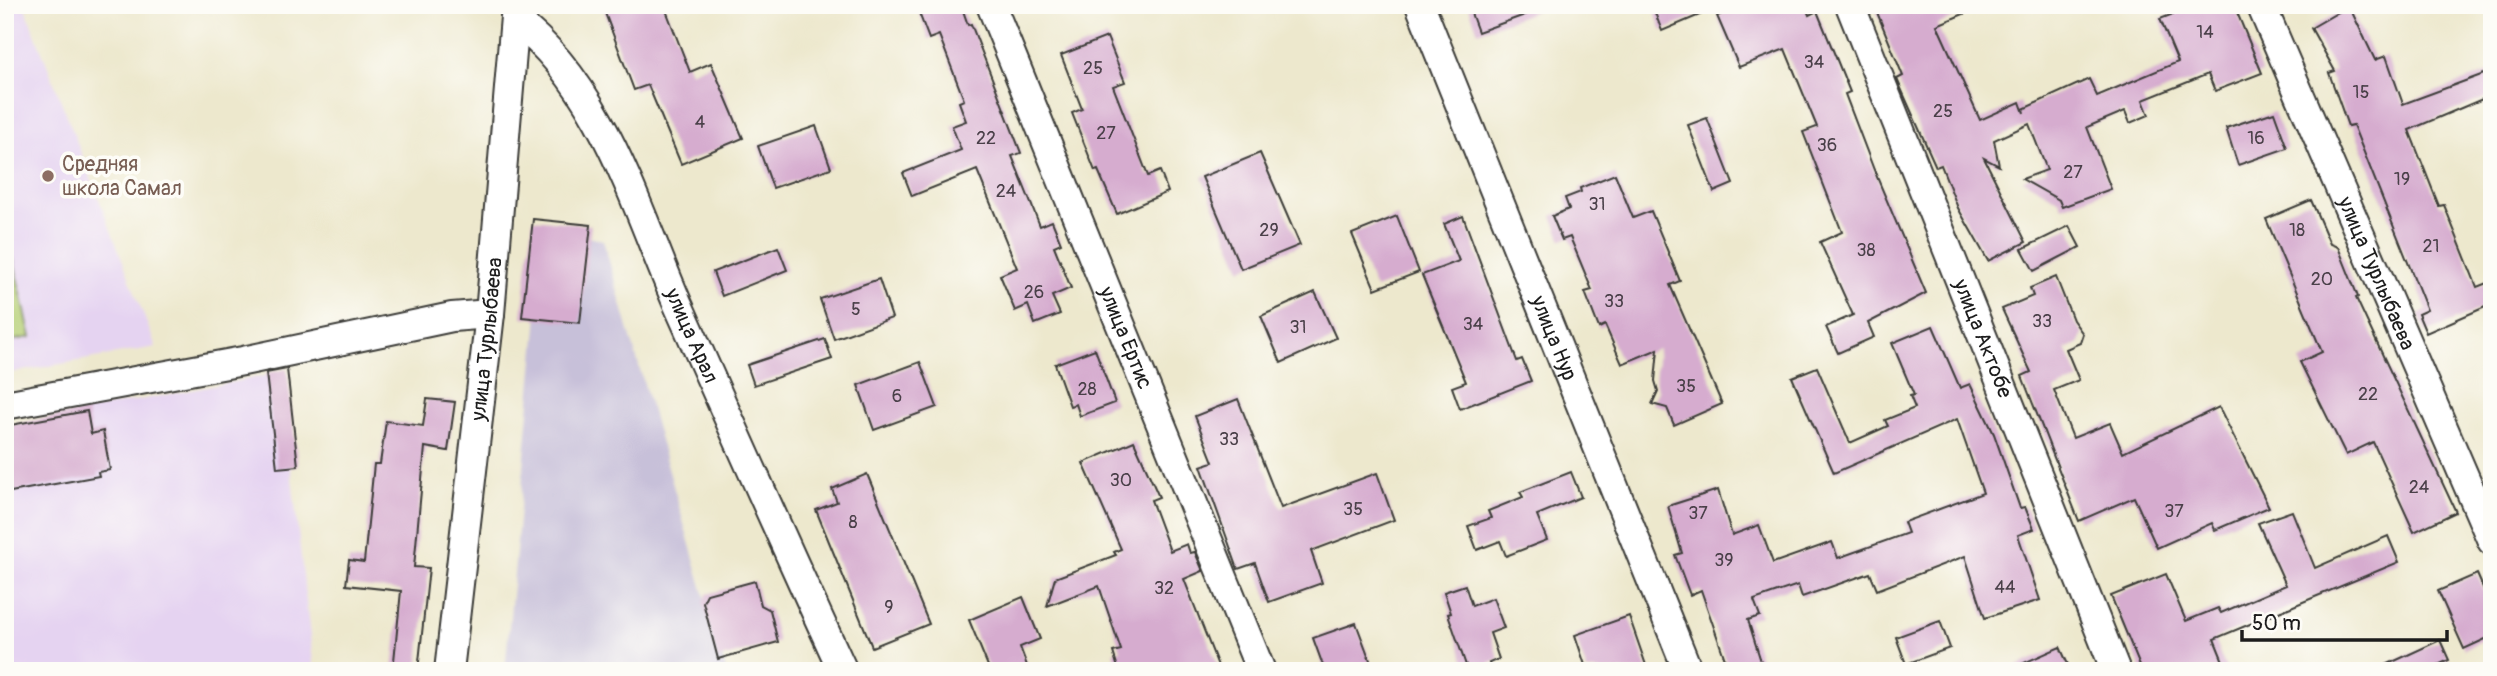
<svg xmlns="http://www.w3.org/2000/svg" width="2497" height="676" font-family="Pangolin,sans-serif">
<style>
.built{fill:#e5d3f1}
.industrial{fill:#c7c0d9}
.green{fill:#b5cf75;stroke:#687648;stroke-width:2}
.building{fill:#d6accf}
.lines{fill:none;stroke-linecap:round;stroke-linejoin:round}
.street-casing{stroke:#3b3b37;stroke-width:32}
.street{stroke:#fff;stroke-width:28}
.education-dot{fill:#8d6e63;stroke:#fdfcf7;stroke-width:2.5}
.labels{text-anchor:middle;dominant-baseline:central;stroke-width:7;stroke-linejoin:round;paint-order:stroke}
.number-label{font-size:18px;fill:#4a4049}
.education-label{font-size:21px;fill:#785e54;stroke:#fdfcf7;text-anchor:start}
.street-label{font-size:21px;fill:#1c1c1c;stroke:#fdfcf7}
</style>
<rect width="100%" height="100%" fill="#fdfcf7"/>
<filter id="ink" filterUnits="userSpaceOnUse"><feTurbulence type="fractalNoise" baseFrequency=".0143" numOctaves="2"/><feDisplacementMap in="SourceGraphic" scale="14" xChannelSelector="R" yChannelSelector="G"/><feConvolveMatrix kernelMatrix="1 2 1 2 8 2 1 2 1" color-interpolation-filters="sRGB"/></filter>
<filter id="wash" filterUnits="userSpaceOnUse"><feTurbulence type="fractalNoise" baseFrequency=".00686" numOctaves="4" result="noise"/><feDisplacementMap in="SourceGraphic" scale="28" xChannelSelector="R" yChannelSelector="G"/><feGaussianBlur stdDeviation="1.57" result="paint"/><feColorMatrix in="noise" values="0 0 0 0 0 0 0 0 0 0 0 0 0 0 0 0 0 1.4 0 .05"/><feComposite in="paint" operator="in"/></filter>
<g filter="url(#wash)">
<rect width="100%" height="100%" fill="#ede8cd"/>
<g class="built">
<path d="M 5,5 L 24,5 L 156,347 L 5,374 Z"/>
<path d="M 280,373 L 314,671 L 5,671 L 5,426 Z"/>
</g>
<path class="industrial" d="M 546,229 L 603,240 L 726,671 L 505,671 Z"/>
<path class="green" d="M 5,223 L 31,337 L 5,342 Z"/>
<g id="blocks">
<g class="building">
<path d="M 602,5 L 664,5 L 690,72 L 711,63 L 743,138 L 681,164 L 648,85 L 634,90 Z"/>
<path d="M 916,5 L 961,5 L 968,25 L 971,24 L 1021,153 L 1012,156 L 1040,226 L 1052,221 L 1061,243 L 1054,246 L 1071,288 L 1052,296 L 1060,314 L 1035,324 L 1028,305 L 1015,311 L 1000,275 L 1017,268 L 977,170 L 912,196 L 903,173 L 961,150 L 952,126 L 966,121 L 959,102 L 964,100 L 939,35 L 929,39 Z"/>
<path d="M 1468,5 L 1544,5 L 1544,8 L 1478,32 Z"/>
<path d="M 1652,5 L 1723,5 L 1662,31 Z"/>
<path d="M 1743,5 L 1805,5 L 1809,15 L 1817,11 L 1850,92 L 1845,94 L 1874,170 L 1926,293 L 1868,323 L 1874,337 L 1838,353 L 1826,327 L 1853,315 L 1820,242 L 1842,232 L 1803,132 L 1817,127 L 1785,49 L 1739,67 L 1717,16 Z"/>
<path d="M 1874,5 L 1985,5 L 1937,25 L 1980,120 L 2020,102 L 2024,113 L 2023,109 L 2089,79 L 2097,96 L 2178,62 L 2160,19 L 2181,11 L 2183,5 L 2234,5 L 2262,73 L 2215,91 L 2208,74 L 2143,100 L 2149,115 L 2130,123 L 2125,111 L 2087,127 L 2111,189 L 2062,207 L 2059,200 L 2022,179 L 2047,170 L 2029,124 L 1994,140 L 1999,166 L 1984,158 L 2026,242 L 1988,261 L 1958,208 L 1941,165 L 1936,167 L 1903,93 L 1897,79 L 1903,76 Z"/>
<path d="M 2349,6 L 2375,60 L 2386,56 L 2403,104 L 2492,71 L 2492,95 L 2409,130 L 2439,206 L 2444,205 L 2477,287 L 2492,281 L 2492,304 L 2426,333 L 2418,314 L 2427,310 L 2353,125 L 2348,126 L 2329,73 L 2335,71 L 2311,28 Z"/>
<path d="M 1107,37 L 1125,82 L 1113,86 L 1148,176 L 1160,171 L 1168,192 L 1117,214 L 1098,170 L 1095,171 L 1072,113 L 1082,109 L 1061,55 Z"/>
<path d="M 2274,112 L 2287,148 L 2238,165 L 2226,128 Z"/>
<path d="M 1707,118 L 1733,184 L 1714,192 L 1688,125 Z"/>
<path d="M 816,126 L 831,168 L 773,188 L 758,146 Z"/>
<path d="M 1260,153 L 1300,245 L 1241,269 L 1202,177 Z"/>
<path d="M 1615,174 L 1633,218 L 1651,211 L 1680,281 L 1670,285 L 1722,404 L 1674,425 L 1667,408 L 1652,404 L 1658,391 L 1655,381 L 1658,349 L 1622,364 L 1605,325 L 1599,328 L 1585,292 L 1592,290 L 1570,237 L 1562,240 L 1552,216 L 1569,209 L 1565,198 L 1581,192 L 1580,188 Z"/>
<path d="M 2311,200 L 2330,244 L 2338,247 L 2358,297 L 2356,298 L 2456,512 L 2414,532 L 2373,442 L 2346,455 L 2300,362 L 2322,352 L 2266,219 Z"/>
<path d="M 1397,216 L 1419,272 L 1375,289 L 1352,234 Z"/>
<path d="M 1463,216 L 1517,361 L 1522,359 L 1531,381 L 1460,409 L 1452,387 L 1466,382 L 1422,275 L 1459,261 L 1444,224 Z"/>
<path d="M 533,219 L 591,225 L 580,323 L 522,317 Z"/>
<path d="M 2069,226 L 2080,247 L 2034,271 L 2022,249 Z"/>
<path d="M 778,247 L 787,270 L 722,296 L 713,272 Z"/>
<path d="M 2056,277 L 2073,320 L 2083,334 L 2080,343 L 2066,349 L 2079,380 L 2054,390 L 2073,438 L 2110,423 L 2123,453 L 2219,407 L 2269,507 L 2215,530 L 2212,523 L 2157,548 L 2134,497 L 2079,521 L 2022,376 L 2031,372 L 2002,309 L 2033,296 L 2030,288 Z"/>
<path d="M 879,279 L 892,318 L 834,339 L 820,299 Z"/>
<path d="M 1315,292 L 1336,338 L 1281,363 L 1261,316 Z"/>
<path d="M 1933,326 L 1960,388 L 1970,384 L 1994,434 L 2020,508 L 2025,507 L 2034,529 L 2018,535 L 2040,600 L 1985,618 L 1965,556 L 1877,590 L 1870,573 L 1802,597 L 1798,585 L 1754,600 L 1760,616 L 1748,620 L 1764,671 L 1729,671 L 1701,590 L 1690,595 L 1675,555 L 1682,553 L 1668,506 L 1718,490 L 1732,535 L 1759,525 L 1773,563 L 1832,542 L 1838,558 L 1908,533 L 1904,522 L 1983,493 L 1957,419 L 1834,473 L 1792,377 L 1817,367 L 1850,443 L 1888,426 L 1885,420 L 1915,408 L 1910,396 L 1914,395 L 1892,343 Z"/>
<path d="M 825,339 L 832,359 L 754,385 L 747,365 Z"/>
<path d="M 1095,349 L 1115,403 L 1080,416 L 1076,404 L 1070,406 L 1055,364 Z"/>
<path d="M 920,362 L 937,407 L 874,430 L 858,385 Z"/>
<path d="M 287,369 L 298,466 L 277,468 L 266,373 Z"/>
<path d="M 427,399 L 455,402 L 448,451 L 425,447 L 414,567 L 429,568 L 418,671 L 393,671 L 401,591 L 346,585 L 349,560 L 364,562 L 374,464 L 380,464 L 386,421 L 423,426 Z"/>
<path d="M 1238,399 L 1281,508 L 1377,473 L 1394,520 L 1311,551 L 1322,583 L 1269,602 L 1255,563 L 1238,569 L 1201,466 L 1213,462 L 1195,416 Z"/>
<path d="M 87,411 L 91,434 L 103,431 L 110,470 L 98,472 L 99,476 L 5,493 L 5,426 Z"/>
<path d="M 1134,441 L 1159,497 L 1151,500 L 1170,551 L 1187,544 L 1190,553 L 1195,552 L 1203,571 L 1184,579 L 1220,671 L 1119,671 L 1113,652 L 1121,650 L 1099,586 L 1047,606 L 1055,578 L 1116,555 L 1114,552 L 1121,549 L 1083,463 Z"/>
<path d="M 1571,472 L 1581,497 L 1537,515 L 1547,540 L 1506,556 L 1500,541 L 1477,550 L 1468,526 L 1491,518 L 1488,511 L 1523,497 L 1520,492 Z"/>
<path d="M 867,474 L 929,624 L 872,647 L 816,510 L 837,502 L 832,489 Z"/>
<path d="M 2292,511 L 2315,568 L 2388,536 L 2399,562 L 2214,639 L 2227,671 L 2142,671 L 2111,596 L 2166,574 L 2186,621 L 2218,608 L 2221,613 L 2286,585 L 2258,523 Z"/>
<path d="M 2477,574 L 2492,608 L 2492,636 L 2464,649 L 2438,591 Z"/>
<path d="M 755,581 L 761,605 L 770,610 L 778,642 L 718,659 L 703,602 L 707,594 Z"/>
<path d="M 1465,585 L 1472,606 L 1493,598 L 1504,628 L 1490,633 L 1499,659 L 1489,663 L 1491,671 L 1468,671 L 1448,614 L 1451,613 L 1444,592 Z"/>
<path d="M 1023,597 L 1040,639 L 1020,647 L 1029,671 L 990,671 L 969,620 Z"/>
<path d="M 1629,616 L 1648,671 L 1587,671 L 1575,635 Z"/>
<path d="M 1940,621 L 1950,648 L 1906,664 L 1896,637 Z"/>
<path d="M 1356,623 L 1374,671 L 1325,671 L 1313,638 Z"/>
<path d="M 2440,640 L 2449,660 L 2425,671 L 2373,671 Z"/>
<path d="M 2060,647 L 2071,671 L 2006,671 Z"/>
</g>
</g>
</g>
<g filter="url(#ink)">
<use href="#blocks" fill-opacity="0" stroke="#3b3b37" stroke-width="2"/>
<g class="lines">
<defs>
<g id="street">
<path id="s1" d="M 991,5 L 1261,671"/>
<path id="s2" d="M 1420,5 L 1688,671"/>
<path id="s3" d="M 1850,5 L 2116,671"/>
<path id="s4" d="M 2261,5 L 2492,541"/>
<path id="s5" d="M 515,20 C 603,86 636,209 679,307 C 733,428 787,550 843,671"/>
<path d="M 5,405 L 243,361 L 452,317 L 490,314"/>
<path id="s6" d="M 449,671 L 490,314 L 516,5"/>
</g>
</defs>
<use href="#street" class="street-casing"/>
<use href="#street" class="street"/>
</g>
</g>
<circle class="education-dot" cx="48" cy="176" r="7"/>
<g class="labels">
<g class="number-label">
<text x="2205" y="32">14</text>
<text x="1814" y="62">34</text>
<text x="1093" y="68">25</text>
<text x="2361" y="92">15</text>
<text x="1943" y="111">25</text>
<text x="700" y="122">4</text>
<text x="1106" y="133">27</text>
<text x="986" y="138">22</text>
<text x="2256" y="138">16</text>
<text x="1827" y="145">36</text>
<text x="2073" y="172">27</text>
<text x="2402" y="179">19</text>
<text x="1006" y="191">24</text>
<text x="1597" y="204">31</text>
<text x="1269" y="230">29</text>
<text x="2297" y="230">18</text>
<text x="2431" y="246">21</text>
<text x="1866" y="250">38</text>
<text x="2322" y="279">20</text>
<text x="1034" y="292">26</text>
<text x="1614" y="301">33</text>
<text x="856" y="309">5</text>
<text x="2042" y="321">33</text>
<text x="1473" y="324">34</text>
<text x="1298" y="327">31</text>
<text x="1686" y="386">35</text>
<text x="1087" y="389">28</text>
<text x="2368" y="394">22</text>
<text x="897" y="396">6</text>
<text x="1229" y="439">33</text>
<text x="1121" y="480">30</text>
<text x="2419" y="487">24</text>
<text x="1353" y="509">35</text>
<text x="2174" y="511">37</text>
<text x="1698" y="513">37</text>
<text x="853" y="522">8</text>
<text x="1724" y="560">39</text>
<text x="2005" y="587">44</text>
<text x="1164" y="588">32</text>
<text x="889" y="607">9</text>
</g>
<g class="education-label">
<text x="62" y="164">Средняя<tspan x="62" dy="24">школа Самал</tspan></text>
</g>
<g class="street-label">
<text stroke="none"><textPath href="#s4" startOffset="292">улица Турлыбаева</textPath></text>
<text stroke="none"><textPath href="#s5" startOffset="366">улица Арал</textPath></text>
<text stroke="none"><textPath href="#s6" startOffset="334">улица Турлыбаева</textPath></text>
<text stroke="none"><textPath href="#s1" startOffset="359">улица Ертис</textPath></text>
<text stroke="none"><textPath href="#s2" startOffset="359">улица Нур</textPath></text>
<text stroke="none"><textPath href="#s3" startOffset="359">улица Актобе</textPath></text>
</g>
</g>
<rect width="2497" height="676" fill="none" stroke="#fdfcf7" stroke-width="28"/>
<path d="M2242 630v10h205v-10" fill="none" stroke="#1c1c1c" stroke-width="3.5"/>
<text x="2252" y="630" font-size="21" fill="#1c1c1c" stroke="#fdfcf7" stroke-width="5" paint-order="stroke">50 m</text>
</svg>
